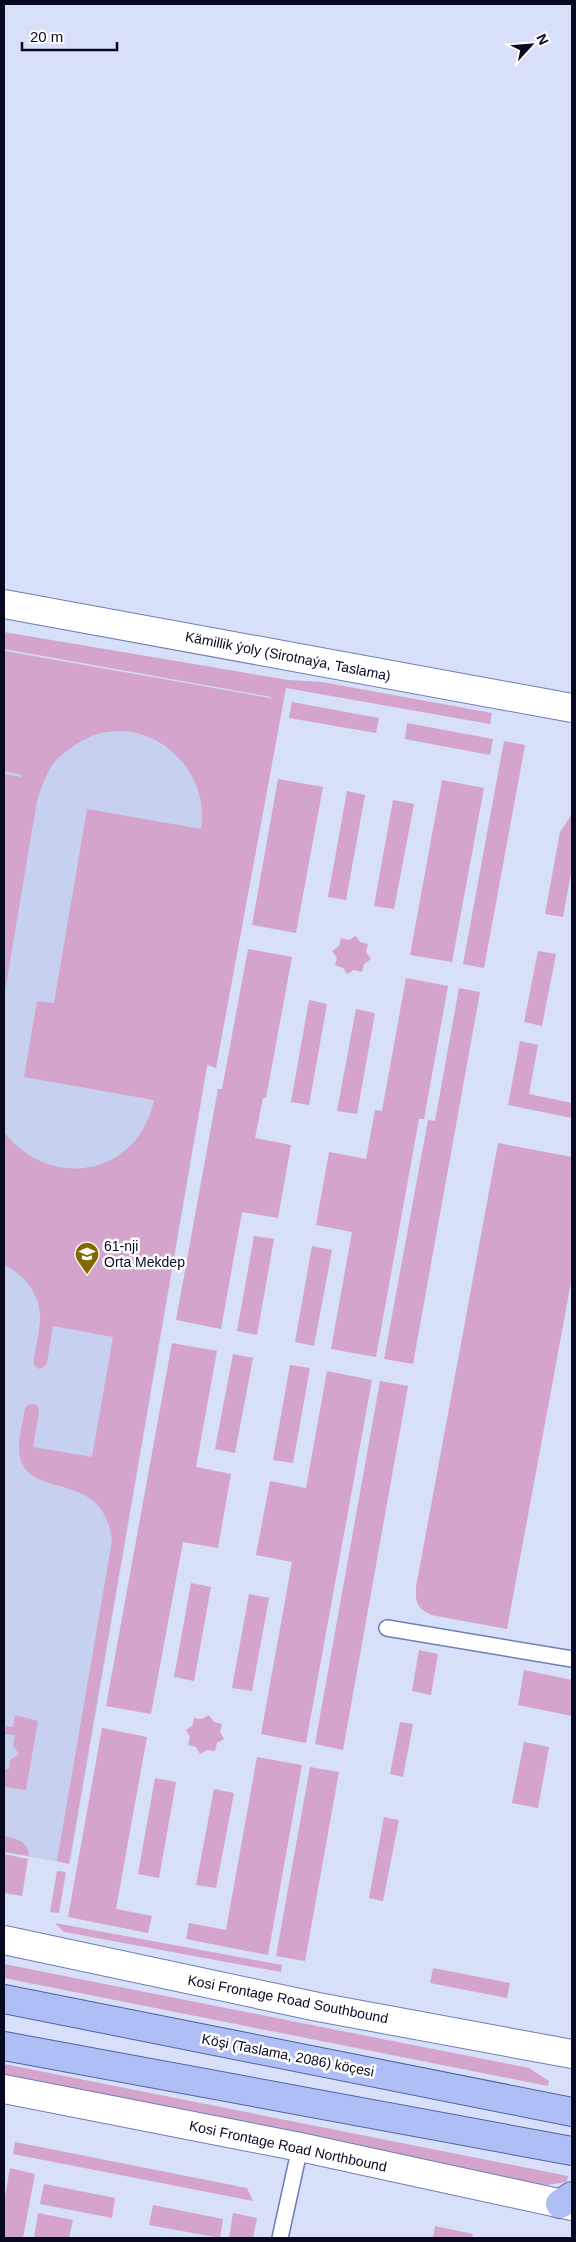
<svg xmlns="http://www.w3.org/2000/svg" width="576" height="2242" font-family="Arial,sans-serif">
<style>
.built{fill:#c7d0ee}
.green{fill:#d4a4cc}
.lines{fill:none;stroke-linecap:round;stroke-linejoin:round}
.service-casing{stroke:#6e7dba;stroke-width:18}
.minor-casing{stroke:#6e7dba;stroke-width:30}
.primary-casing{stroke:#5362a7;stroke-width:30}
.service{stroke:#fff;stroke-width:15}
.minor{stroke:#fff;stroke-width:28}
.primary{stroke:#b0bef6;stroke-width:28}
.labels{text-anchor:middle;dominant-baseline:central;stroke-width:5;stroke-linejoin:round;paint-order:stroke}
.street-label{font-size:14px;fill:#060920;stroke:#fff}
.poi-label{font-size:14px;fill:#060920;stroke:#fff;text-anchor:start}
</style>
<rect width="100%" height="100%" fill="#d7dff9"/>
<path class="built" d="M 4,650 L 271,698 L 70,1864 L 4,1852 Z"/>
<g class="green">
<path d="M 4,632 L 288,680 L 322,682 L 492,713 L 490,724 L 286,688 L 216,1068 L 207,1065 L 69,1864 L 57,1861 L 112,1541 C 104,1463 19,1506 19,1447 C 19,1435 23,1421 25,1409 L 28,1405 L 33,1404 L 38,1406 L 39,1412 L 33,1447 L 92,1457 L 113,1337 L 53,1326 L 47,1363 L 44,1367 L 39,1369 L 35,1366 L 33,1361 C 36,1348 39,1334 40,1321 C 42,1297 25,1274 4,1265 L 4,1132 C 50,1191 138,1177 154,1100 L 24,1077 L 37,1001 L 54,1003 L 87,809 L 201,829 C 212,763 139,705 78,743 C 69,749 59,756 52,765 C 45,777 41,788 37,801 L 4,997 L 4,774 L 21,777 L 22,775 L 4,771 L 4,651 L 270,698 L 270,702 L 271,697 L 4,649 Z"/>
<path d="M 292,702 L 379,718 L 376,733 L 289,718 Z"/>
<path d="M 407,723 L 493,739 L 490,755 L 405,739 Z"/>
<path d="M 504,741 L 525,745 L 484,968 L 463,964 Z"/>
<path d="M 278,779 L 323,787 L 296,933 L 252,925 Z"/>
<path d="M 442,780 L 484,788 L 452,962 L 410,955 Z"/>
<path d="M 347,791 L 365,795 L 346,900 L 328,897 Z"/>
<path d="M 393,800 L 414,804 L 394,909 L 374,906 Z"/>
<path d="M 572,814 L 572,868 L 563,917 L 545,914 L 560,832 Z"/>
<path d="M 356,936 L 360,942 L 368,944 L 366,952 L 371,959 L 364,964 L 362,972 L 354,970 L 347,974 L 343,968 L 335,965 L 337,958 L 332,951 L 339,946 L 341,938 L 349,940 Z"/>
<path d="M 248,949 L 292,957 L 266,1098 L 263,1098 L 255,1138 L 291,1145 L 278,1218 L 242,1212 L 221,1329 L 176,1320 L 218,1089 L 222,1089 Z"/>
<path d="M 538,951 L 556,954 L 542,1026 L 524,1022 Z"/>
<path d="M 406,978 L 448,986 L 424,1119 L 419,1119 L 376,1357 L 331,1349 L 352,1232 L 316,1225 L 329,1152 L 366,1159 L 375,1110 L 382,1111 Z"/>
<path d="M 459,988 L 480,992 L 413,1364 L 384,1359 L 428,1120 L 435,1121 Z"/>
<path d="M 309,1000 L 327,1004 L 309,1105 L 291,1102 Z"/>
<path d="M 356,1009 L 375,1013 L 357,1114 L 337,1111 Z"/>
<path d="M 520,1041 L 538,1045 L 529,1094 L 572,1103 L 572,1118 L 508,1105 Z"/>
<path d="M 498,1143 L 572,1157 L 572,1277 L 507,1629 L 431,1615 C 417,1608 415,1602 416,1587 Z"/>
<path d="M 254,1236 L 274,1239 L 257,1335 L 237,1331 Z"/>
<path d="M 312,1246 L 332,1250 L 314,1346 L 295,1342 Z"/>
<path d="M 172,1343 L 217,1351 L 196,1467 L 231,1474 L 218,1548 L 183,1542 L 151,1714 L 106,1706 Z"/>
<path d="M 233,1354 L 253,1358 L 235,1453 L 215,1449 Z"/>
<path d="M 290,1365 L 310,1368 L 293,1463 L 273,1460 Z"/>
<path d="M 327,1371 L 372,1380 L 306,1743 L 261,1734 L 292,1562 L 256,1555 L 270,1481 L 306,1488 Z"/>
<path d="M 380,1381 L 408,1386 L 343,1750 L 315,1744 Z"/>
<path d="M 191,1583 L 211,1587 L 194,1681 L 174,1677 Z"/>
<path d="M 249,1594 L 269,1598 L 252,1691 L 232,1688 Z"/>
<path d="M 419,1650 L 438,1654 L 431,1695 L 412,1691 Z"/>
<path d="M 524,1670 L 572,1680 L 572,1716 L 518,1705 Z"/>
<path d="M 15,1715 L 38,1721 L 26,1790 L 4,1787 L 4,1769 L 9,1769 L 10,1760 L 19,1754 L 13,1746 L 15,1735 L 5,1734 L 6,1726 L 13,1727 Z"/>
<path d="M 209,1715 L 214,1722 L 222,1724 L 220,1732 L 224,1739 L 217,1743 L 215,1751 L 207,1750 L 200,1754 L 196,1747 L 188,1745 L 190,1737 L 186,1730 L 192,1726 L 194,1718 L 202,1719 Z"/>
<path d="M 400,1722 L 413,1724 L 403,1777 L 390,1774 Z"/>
<path d="M 102,1728 L 147,1737 L 116,1909 L 152,1916 L 148,1933 L 68,1917 Z"/>
<path d="M 524,1742 L 549,1747 L 538,1808 L 512,1803 Z"/>
<path d="M 257,1757 L 302,1765 L 268,1955 L 186,1939 L 189,1923 L 226,1930 Z"/>
<path d="M 310,1767 L 339,1772 L 305,1961 L 276,1956 Z"/>
<path d="M 155,1778 L 176,1782 L 159,1878 L 138,1874 Z"/>
<path d="M 214,1789 L 234,1793 L 216,1888 L 196,1885 Z"/>
<path d="M 384,1817 L 399,1820 L 383,1901 L 369,1898 Z"/>
<path d="M 4,1836 C 17,1839 28,1841 29,1856 L 4,1852 Z"/>
<path d="M 4,1854 L 28,1859 L 22,1896 L 4,1893 Z"/>
<path d="M 57,1871 L 66,1872 L 59,1913 L 50,1912 Z"/>
<path d="M 55,1923 L 282,1965 L 281,1972 L 64,1932 Z"/>
<path d="M 4,1964 L 529,2068 L 549,2081 L 548,2086 L 4,1978 Z"/>
<path d="M 433,1968 L 510,1983 L 507,1998 L 430,1983 Z"/>
<path d="M 4,2064 L 568,2176 L 567,2182 L 547,2185 L 538,2184 L 4,2078 Z"/>
<path d="M 15,2142 L 247,2188 L 253,2201 L 13,2154 Z"/>
<path d="M 10,2168 L 35,2174 L 23,2238 L 4,2238 L 4,2202 Z"/>
<path d="M 44,2184 L 115,2198 L 112,2218 L 40,2204 Z"/>
<path d="M 153,2205 L 223,2219 L 220,2238 L 149,2225 Z"/>
<path d="M 38,2213 L 73,2220 L 69,2238 L 34,2238 Z"/>
<path d="M 233,2213 L 257,2218 L 253,2238 L 229,2238 Z"/>
<path d="M 435,2226 L 473,2234 L 472,2238 L 433,2238 Z"/>
</g>
<g class="lines">
<defs>
<g id="service">
<path d="M 387,1628 L 572,1659"/>
<path d="M 280,2238 L 300,2147"/>
</g>
<g id="minor">
<path d="M 4,604 L 572,708"/>
<path d="M 4,1940 L 318,2007 L 572,2054"/>
<path d="M 4,2089 L 300,2147 L 572,2206"/>
</g>
<g id="primary">
<path d="M 4,1999 L 572,2112"/>
<path d="M 4,2046 L 572,2151"/>
<path d="M 560,2204 L 572,2196"/>
</g>
</defs>
<use href="#service" class="service-casing"/>
<use href="#minor" class="minor-casing"/>
<use href="#primary" class="primary-casing"/>
<use href="#service" class="service"/>
<use href="#minor" class="minor"/>
<use href="#primary" class="primary"/>
</g>
<defs>
<symbol id="school-pin" viewBox="-11 -11 22 30"><path d="M0 17L-7.5 6A9.5 9.5 0 1 1 7.5 6Z" fill="#826901" stroke="#fff"/><path d="M0-5L7-2L0 1L-7-2ZM-4 1L0 2.5L4 1V4Q0 6-4 4Z" fill="#fff"/></symbol>
</defs>
<g fill-rule="evenodd">
<use href="#school-pin" x="73" y="1240" width="28" height="38"/>
</g>
<g class="labels">
<g class="street-label">
<text transform="translate(288 656) rotate(11)">Kämillik ýoly (Sirotnaýa, Taslama)</text>
<text transform="translate(288 1999) rotate(11)">Kosi Frontage Road Southbound</text>
<text transform="translate(288 2055) rotate(11)">Köşi (Taslama, 2086) köçesi</text>
<text transform="translate(288 2146) rotate(12)">Kosi Frontage Road Northbound</text>
</g>
<g class="poi-label">
<text x="104" y="1246">61-nji<tspan x="104" dy="16">Orta Mekdep</tspan></text>
</g>
</g>
<rect width="576" height="2242" fill="none" stroke="#060920" stroke-width="10"/>
<g transform="translate(531 45) rotate(64)" stroke="#ffffff" stroke-width="4" paint-order="stroke">
<path d="M0-4L9 19L0 12L-9 19Z" fill="#060920"/>
<text y="-8" font-size="14" font-weight="bold" text-anchor="middle" fill="#060920">N</text>
</g>
<path d="M22 42v8h95v-8" fill="none" stroke="#060920" stroke-width="2.5"/>
<text x="30" y="42" font-size="15" fill="#060920" stroke="#ffffff" stroke-width="4" paint-order="stroke">20 m</text>
</svg>
